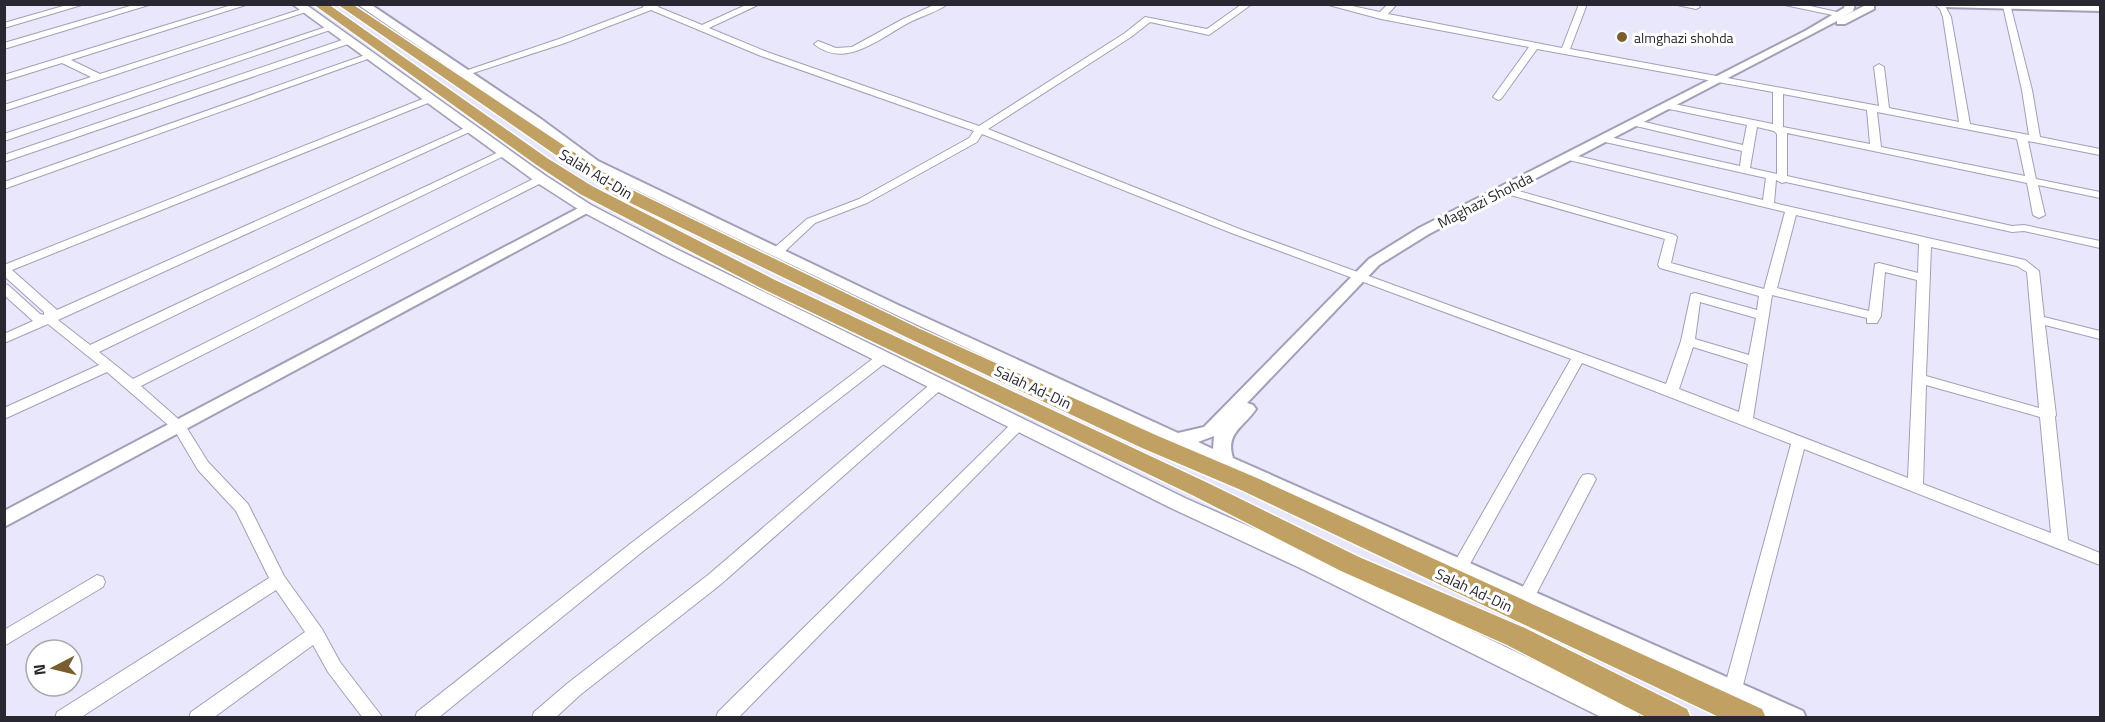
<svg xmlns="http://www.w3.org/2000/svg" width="2105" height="722" font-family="'Titillium Web',sans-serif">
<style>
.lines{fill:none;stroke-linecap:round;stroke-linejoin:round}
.minor-casing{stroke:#a29fb8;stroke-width:2}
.tertiary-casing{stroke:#a29fb8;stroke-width:4}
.secondary-casing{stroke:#a29fb8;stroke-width:3}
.trunk-casing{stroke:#fff;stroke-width:3}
.minor{fill:#fff;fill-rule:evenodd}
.tertiary{fill:#fff;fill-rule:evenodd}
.secondary{fill:#fff;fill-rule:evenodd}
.trunk{fill:#c0a063;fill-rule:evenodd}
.poi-dot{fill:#795f30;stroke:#fff;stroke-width:2}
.labels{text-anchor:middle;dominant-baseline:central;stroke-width:6;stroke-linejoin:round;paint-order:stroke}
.far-poi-label{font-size:14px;fill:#292831;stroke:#fff;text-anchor:start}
.street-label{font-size:15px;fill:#292831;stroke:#fff}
</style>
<rect width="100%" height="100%" fill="#e9e7fc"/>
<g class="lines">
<defs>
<g id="minor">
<path d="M 70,4 L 85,4 L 4,28 L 4,23 Z"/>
<path d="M 137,4 L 152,4 L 4,49 L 4,43 Z"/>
<path d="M 235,4 L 249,4 L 71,60 L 100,74 L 302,9 L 309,11 L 4,111 L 4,105 L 91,77 L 62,63 L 4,81 L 4,75 Z"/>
<path d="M 640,4 L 660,4 L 658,7 L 702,25 L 748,4 L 760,4 L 709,28 L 767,52 L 979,126 L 1125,33 L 1145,17 L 1207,29 L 1242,4 L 1252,4 L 1209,35 L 1150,22 L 1131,37 L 988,129 L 1242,230 L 1666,384 L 1681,341 L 1691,294 L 1695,293 L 1757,310 L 1759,296 L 1660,268 L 1658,265 L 1665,239 L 1500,192 L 1498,190 L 1500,188 L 1508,188 L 1675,235 L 1677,237 L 1671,263 L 1764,289 L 1785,212 L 1569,160 L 1564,157 L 1569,154 L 1763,200 L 1766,178 L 1605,142 L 1600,139 L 1605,136 L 1740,166 L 1742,151 L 1636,126 L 1631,123 L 1636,120 L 1743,145 L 1747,125 L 1669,109 L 1664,106 L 1669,103 L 1773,124 L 1773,92 L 1537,49 L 1501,99 L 1498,100 L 1493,97 L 1529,47 L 1381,19 L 1325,4 L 1343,4 L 1380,12 L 1388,4 L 1397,4 L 1388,14 L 1562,48 L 1579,4 L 1587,4 L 1570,49 L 1879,106 L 1874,67 L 1879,64 L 1884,67 L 1889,108 L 1959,122 L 1943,17 L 1940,9 L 1934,4 L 1944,4 L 1951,17 L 1970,124 L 2029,135 L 2022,90 L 2003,6 L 2010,4 L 2032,90 L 2040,137 L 2100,149 L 2100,155 L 2028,141 L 2036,179 L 2100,192 L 2100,198 L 2038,185 L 2045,215 L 2039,218 L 2033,215 L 2027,183 L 1787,133 L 1787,176 L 2012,226 L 2024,225 L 2100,241 L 2100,248 L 2024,231 L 2012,232 L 1786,182 L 1782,183 L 1776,180 L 1774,203 L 2025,260 L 2039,271 L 2044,317 L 2100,331 L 2100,339 L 2045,325 L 2056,415 L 2055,417 L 2068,540 L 2100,553 L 2100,565 L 1804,449 L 1742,689 L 1739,695 L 1733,697 L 1727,695 L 1724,689 L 1791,444 L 1582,363 L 1466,571 L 1460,573 L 1454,571 L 1452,567 L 1454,563 L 1571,359 L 1234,234 L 982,134 L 977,142 L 867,203 L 815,223 L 781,255 L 773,255 L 771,252 L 773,249 L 807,219 L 859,199 L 969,138 L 974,131 L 761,56 L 651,10 L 565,43 L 467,75 L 459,73 L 559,39 L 644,7 ZM 1783,94 L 1867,110 L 1870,144 L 1783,127 ZM 1877,112 L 2017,139 L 2025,176 L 1881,147 ZM 1757,127 L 1774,131 L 1777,134 L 1777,174 L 1750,168 ZM 1796,215 L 1919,244 L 1918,273 L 1879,263 L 1875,264 L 1869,311 L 1777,288 ZM 1931,247 L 2017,266 L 2027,272 L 2039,408 L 1926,376 ZM 1885,272 L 1917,280 L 1908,478 L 1753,418 L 1772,295 L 1867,318 L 1867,323 L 1877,323 L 1881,316 ZM 1700,302 L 1756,318 L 1749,355 L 1695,339 ZM 1693,347 L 1748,364 L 1739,412 L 1679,389 ZM 1926,385 L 2040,417 L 2051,533 L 1923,484 Z"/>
<path d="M 936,4 L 948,4 C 937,12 922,16 910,22 C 881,37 846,70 814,44 L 818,41 L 836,48 L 852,47 L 903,19 Z"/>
<path d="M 1673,4 L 1696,4 L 1700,7 L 1696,9 Z"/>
<path d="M 1780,4 L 1801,4 L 1846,14 L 1842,17 Z"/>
<path d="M 329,26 L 336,28 L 4,141 L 4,134 Z"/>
<path d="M 348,38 L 351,39 L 351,43 L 4,162 L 4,155 Z"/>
<path d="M 368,54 L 376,56 L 4,189 L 4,182 Z"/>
<path d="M 430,96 L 433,97 L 433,101 L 12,270 L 57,310 L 467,127 L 471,126 L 476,129 L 58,320 L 90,345 L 501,151 L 509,151 L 510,153 L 99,352 L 133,379 L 537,177 L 545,177 L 545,181 L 141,386 L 185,425 L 208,462 L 248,504 L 284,576 L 322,629 L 340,662 L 383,718 L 363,718 L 328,672 L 313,645 L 213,718 L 189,718 L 191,712 L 305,632 L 276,590 L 80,718 L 55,718 L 57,712 L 269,578 L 236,511 L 198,470 L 175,431 L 107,372 L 4,419 L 4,408 L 99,365 L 48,324 L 4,343 L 4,334 L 33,321 L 4,295 L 4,284 L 8,285 L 40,314 L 44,315 L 44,312 L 4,276 L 4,265 Z"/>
<path d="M 884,353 L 891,357 L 889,360 L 642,552 L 438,718 L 415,718 L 417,712 L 630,544 L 879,354 Z"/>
<path d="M 940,379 L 947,383 L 945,386 L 720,585 L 580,695 L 555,718 L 532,718 L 534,712 L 568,683 L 708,575 L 935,380 Z"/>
<path d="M 1019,419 L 1024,421 L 1026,424 L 1024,427 L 738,718 L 716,718 L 718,712 L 1014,421 Z"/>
<path d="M 1588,474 L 1593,475 L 1596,479 L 1532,602 L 1526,604 L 1520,602 L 1518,597 L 1520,592 L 1580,479 L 1583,475 Z"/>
<path d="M 97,575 L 103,577 L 105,582 L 103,587 L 4,646 L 4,630 Z"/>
</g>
<g id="tertiary">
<path d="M 357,4 L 370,4 L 541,119 L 598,161 L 898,305 L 1178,433 L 1204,427 L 1369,259 L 1419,228 L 1805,31 L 1844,8 L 1845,4 L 1855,4 L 1853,11 L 1844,16 L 1866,5 L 1874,5 L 1874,9 L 1845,24 L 1837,24 L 1837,21 L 1429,234 L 1379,265 L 1247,403 L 1253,405 L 1256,409 C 1244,427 1225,433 1233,458 L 1803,711 L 1806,718 L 1770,718 L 1219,467 L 888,311 L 588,167 L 533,125 ZM 1214,436 L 1213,449 L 1198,442 Z"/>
<path d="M 1938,4 L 2100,5 L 2100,11 L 1943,7 Z"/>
<path d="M 586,204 L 593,208 L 591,211 L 4,527 L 4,511 Z"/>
</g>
<path id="secondary" d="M 292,4 L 305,4 L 546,176 L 591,205 L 676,249 L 1187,499 L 1314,555 L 1637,710 L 1640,718 L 1603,718 L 1298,567 L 1173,509 L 664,255 L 581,211 L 536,182 Z"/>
<g id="trunk">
<path d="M 313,4 L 328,4 L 547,158 L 592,186 L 775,280 L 1210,484 L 1359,557 L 1527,629 L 1687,709 L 1691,718 L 1648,718 L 1507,645 L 1341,571 L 1194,496 L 761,288 L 580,194 L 535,164 Z"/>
<path d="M 337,4 L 352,4 L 626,187 L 920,329 L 1158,436 L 1257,478 L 1762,709 L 1766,718 L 1721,718 L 1241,490 L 1142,448 L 906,337 L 614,195 Z"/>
</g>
</defs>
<use href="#minor" class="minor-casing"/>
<use href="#tertiary" class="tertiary-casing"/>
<use href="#secondary" class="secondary-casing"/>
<use href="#trunk" class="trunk-casing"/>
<use href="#minor" class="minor"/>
<use href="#tertiary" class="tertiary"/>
<use href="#secondary" class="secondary"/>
<use href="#trunk" class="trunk"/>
</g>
<circle class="poi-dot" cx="1622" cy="37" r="6"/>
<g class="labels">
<g class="far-poi-label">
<text x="1634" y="37">almghazi shohda</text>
</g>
<g class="street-label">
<text transform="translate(596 174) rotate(31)">Salah Ad-Din</text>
<text transform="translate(1485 200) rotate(-27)">Maghazi Shohda</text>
<text transform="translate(1033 387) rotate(25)">Salah Ad-Din</text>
<text transform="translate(1474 590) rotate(25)">Salah Ad-Din</text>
</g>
</g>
<rect width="2105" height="722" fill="none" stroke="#292831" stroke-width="12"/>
<g transform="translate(54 668) rotate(263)"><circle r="28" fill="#ffffff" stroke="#a9a9ad" stroke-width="1.5"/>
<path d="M0-4.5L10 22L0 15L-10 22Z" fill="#795f30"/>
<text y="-9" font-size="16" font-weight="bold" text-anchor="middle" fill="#292831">N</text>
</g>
</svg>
